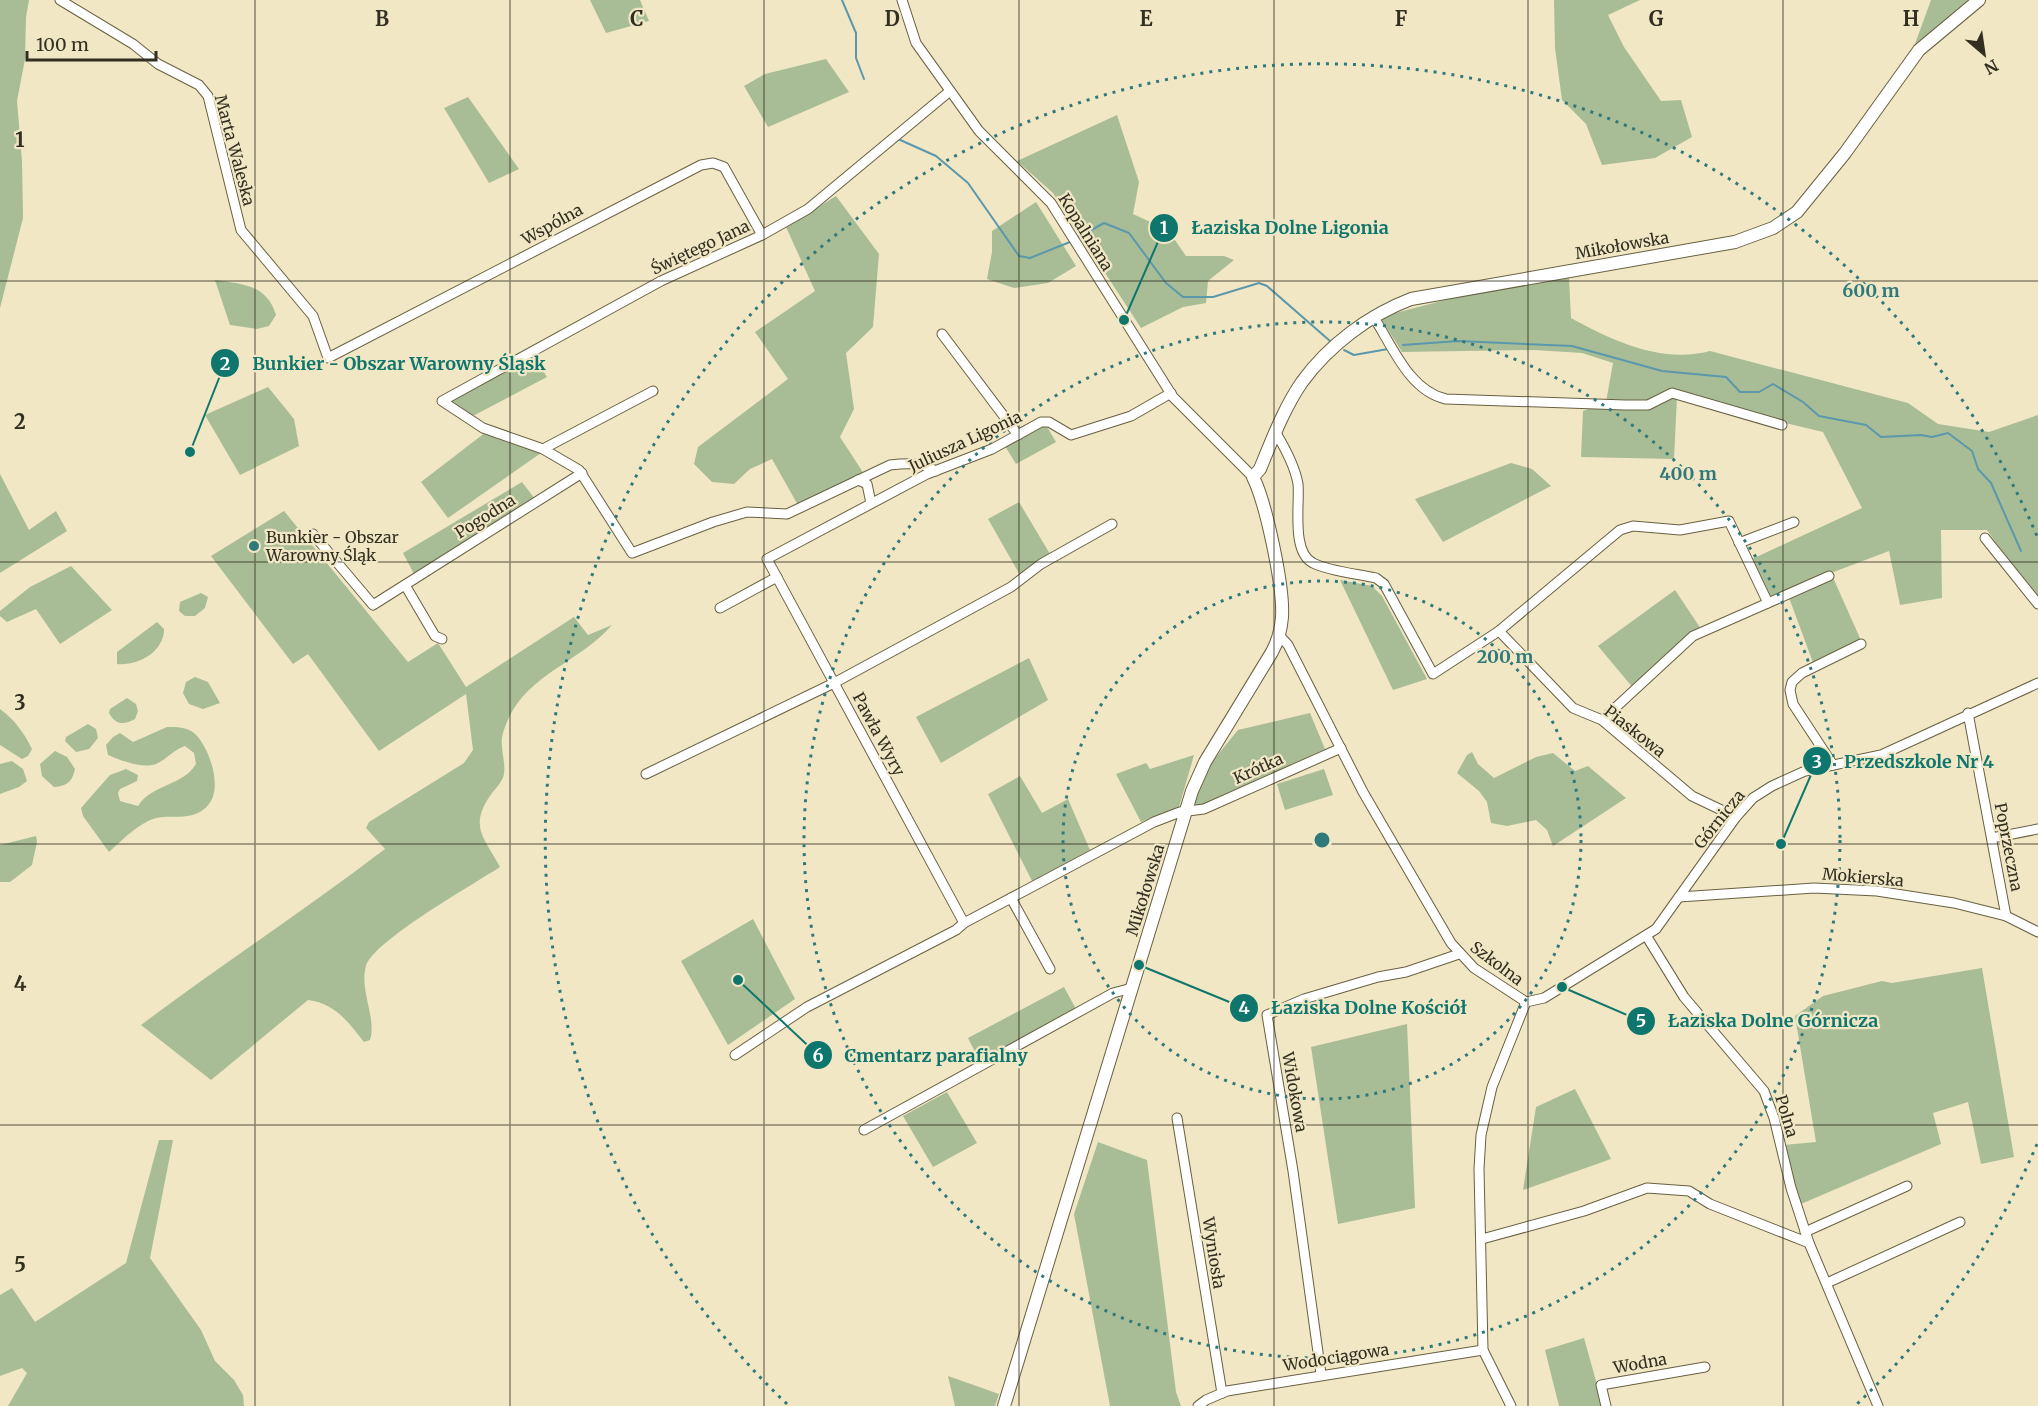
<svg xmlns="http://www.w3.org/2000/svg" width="2038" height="1406" font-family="Merriweather,serif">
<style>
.green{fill:#a8bd96}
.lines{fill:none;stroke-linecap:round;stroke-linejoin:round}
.stream{stroke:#5b98ab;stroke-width:2}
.minor-casing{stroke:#686041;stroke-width:11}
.tertiary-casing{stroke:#686041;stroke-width:14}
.minor{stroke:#fff;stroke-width:9}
.tertiary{stroke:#fff;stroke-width:12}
.grid{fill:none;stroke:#322f21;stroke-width:1.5;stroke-opacity:0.55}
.ring{fill:none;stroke:#2f797b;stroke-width:3;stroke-dasharray:3 6}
.poi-dot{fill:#2f797b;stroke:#f1e7c5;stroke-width:2}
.labels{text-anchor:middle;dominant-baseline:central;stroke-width:4.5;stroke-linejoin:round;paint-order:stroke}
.street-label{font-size:16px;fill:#322f21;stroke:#f1e7c5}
.poi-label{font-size:16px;fill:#322f21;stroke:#f1e7c5;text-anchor:start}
.grid-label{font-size:20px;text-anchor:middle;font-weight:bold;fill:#322f21;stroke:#f1e7c5;stroke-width:4.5;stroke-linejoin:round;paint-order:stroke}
.centre{fill:#2f797b;stroke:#f1e7c5;stroke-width:3}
.ring-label{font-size:18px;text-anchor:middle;font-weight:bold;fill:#2f797b;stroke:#f1e7c5;stroke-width:4.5;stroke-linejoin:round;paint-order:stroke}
.leader{fill:none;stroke:#0f766e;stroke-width:2}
.callout-dot{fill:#0f766e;stroke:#f1e7c5;stroke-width:2}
.mark-label{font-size:18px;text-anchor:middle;font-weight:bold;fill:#fff}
.callout-label{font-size:18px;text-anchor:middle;font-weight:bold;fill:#0f766e;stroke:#f1e7c5;stroke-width:4.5;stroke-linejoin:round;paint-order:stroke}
</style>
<rect width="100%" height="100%" fill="#f1e7c5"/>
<g class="green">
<path d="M 0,0 L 29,0 L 26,17 L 25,59 L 17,101 L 22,161 L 23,218 L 0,308 Z"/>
<path d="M 590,0 L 640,0 L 649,21 L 606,33 Z"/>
<path d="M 1554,0 L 1640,0 L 1608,15 L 1624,47 L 1661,101 L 1681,100 L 1692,137 L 1655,158 L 1602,165 L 1586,124 L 1562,100 L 1555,48 Z"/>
<path d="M 1931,0 L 1971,0 L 1915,44 Z"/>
<path d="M 826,59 L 849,92 L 768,127 L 744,86 L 765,74 Z"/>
<path d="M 468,97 L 519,169 L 489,183 L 444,108 Z"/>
<path d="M 1117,115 L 1139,182 L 1133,214 L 1168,230 L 1186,256 L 1224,256 L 1234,260 L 1208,281 L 1206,303 L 1183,307 L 1141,328 L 1053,193 L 1017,161 Z"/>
<path d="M 836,196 L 879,254 L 873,327 L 846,353 L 854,409 L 840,437 L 864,474 L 799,507 L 772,459 L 750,469 L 734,484 L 712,482 L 694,464 L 698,447 L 788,379 L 755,332 L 815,291 L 786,227 Z"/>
<path d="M 1036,202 L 1076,266 L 1048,283 L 1014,288 L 987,279 L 992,252 L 992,231 Z"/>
<path d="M 1569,278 L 1571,318 C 1613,341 1662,364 1710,351 L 1908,403 L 1938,424 L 1989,432 L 2038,415 L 2038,596 L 2021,578 L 1987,530 L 1941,530 L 1942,598 L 1900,605 L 1889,551 L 1831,573 L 1863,645 L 1815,668 L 1788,595 L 1773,601 L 1752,559 L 1862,508 L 1823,432 L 1677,397 L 1674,459 L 1581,457 L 1583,411 L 1606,402 L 1613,363 L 1582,353 L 1534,350 L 1402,352 L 1380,317 L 1457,297 Z"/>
<path d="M 215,280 C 243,284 267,285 276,315 L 269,326 L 257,329 L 230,325 Z"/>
<path d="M 532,353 L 547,377 L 471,417 L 448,402 Z"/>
<path d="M 268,387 L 294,419 L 299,446 L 240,475 L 205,415 Z"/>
<path d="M 1046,425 L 1056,442 L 1016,464 L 1005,446 L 1040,426 Z"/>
<path d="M 486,432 L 514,439 L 541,453 L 448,518 L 421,482 Z"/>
<path d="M 1511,463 L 1532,469 L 1551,486 L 1443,542 L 1415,499 Z"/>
<path d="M 0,474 L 29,530 L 56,511 L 67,531 L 0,573 Z"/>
<path d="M 522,482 L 535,499 L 414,574 L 403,553 Z"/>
<path d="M 1019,502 L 1050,554 L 1020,575 L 988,519 Z"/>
<path d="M 284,511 L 408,662 L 438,643 L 466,687 L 574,617 L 588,635 L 612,625 C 576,666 520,675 503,733 C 499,746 506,761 504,774 C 503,781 496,788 492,793 C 468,826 484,837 500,867 C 474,884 373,941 366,966 C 359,990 377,1018 370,1040 L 364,1042 C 348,1022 335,1003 308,1000 L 211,1080 L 141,1025 C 221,965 305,910 385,849 L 366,828 L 369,822 L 464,763 L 473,750 L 466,694 L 379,751 L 308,654 L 293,664 L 211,556 Z"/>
<path d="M 71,566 L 112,610 L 60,644 L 36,609 L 7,622 L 0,616 L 0,611 L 30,587 Z"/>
<path d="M 1340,580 L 1372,586 L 1382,596 L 1427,679 L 1393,690 Z"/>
<path d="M 1675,590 L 1701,629 L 1634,689 L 1598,646 Z"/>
<path d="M 201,593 L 208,597 L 205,608 L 195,616 L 185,616 L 179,611 L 180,602 Z"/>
<path d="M 157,622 L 164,629 C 164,652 138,666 117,664 L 117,652 Z"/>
<path d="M 1029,658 L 1048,700 L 941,763 L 916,717 Z"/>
<path d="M 195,677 L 208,682 L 220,703 L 203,709 L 189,704 L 183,693 L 186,682 Z"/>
<path d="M 127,698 L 136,704 L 138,711 L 135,719 C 123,726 115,724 109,713 L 110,709 Z"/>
<path d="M 0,709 C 15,720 24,733 32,749 L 28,756 L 22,759 L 0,745 Z"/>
<path d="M 1310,713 L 1325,749 L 1197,807 L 1194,802 L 1211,763 L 1238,730 Z"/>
<path d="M 88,724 L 96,729 L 98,738 L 89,749 L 76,752 L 65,741 L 66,737 Z"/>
<path d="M 167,727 C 176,727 187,727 194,733 C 209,746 223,787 209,804 C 193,825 167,811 148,821 C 134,828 121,841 109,852 L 83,816 L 81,808 L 110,775 L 126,769 L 138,775 L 137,781 L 120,789 L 118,793 L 120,801 L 138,806 C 152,784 183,786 196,764 L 194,753 L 185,746 C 173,750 167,759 156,764 C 143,769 119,760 108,755 L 106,745 L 113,737 L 120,733 L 133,742 Z"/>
<path d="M 55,751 L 67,757 L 75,769 C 72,782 67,786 54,787 L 42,776 L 40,764 Z"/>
<path d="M 1472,752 L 1478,764 L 1494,778 L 1536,757 L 1553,753 L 1575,771 L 1588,766 L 1626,798 L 1553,846 L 1547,830 L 1536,820 L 1507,826 L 1491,823 L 1487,802 L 1479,791 L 1457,773 L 1467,755 Z"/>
<path d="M 1194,755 L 1179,807 L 1141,822 L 1116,774 L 1146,763 L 1150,769 Z"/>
<path d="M 12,761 L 23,769 L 27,781 L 19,787 L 0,794 L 0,764 Z"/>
<path d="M 1324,769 L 1333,795 L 1285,810 L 1277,784 Z"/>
<path d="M 1020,776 L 1042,813 L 1068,799 L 1090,850 L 1032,881 L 988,794 Z"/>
<path d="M 36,836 L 37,842 L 32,865 L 10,882 L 0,882 L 0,845 Z"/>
<path d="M 753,919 L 795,999 L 728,1045 L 681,961 Z"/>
<path d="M 1982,968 L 2014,1157 L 1981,1164 L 1968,1102 L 1933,1113 L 1941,1144 L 1801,1204 L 1784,1145 L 1816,1142 L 1795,1016 L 1823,996 L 1882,981 L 1892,983 Z"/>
<path d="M 1064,987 L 1076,1009 L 980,1062 L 968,1038 Z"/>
<path d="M 1407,1024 L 1415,1208 L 1338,1224 L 1311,1047 Z"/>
<path d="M 1575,1089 L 1611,1159 L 1523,1190 L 1536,1107 Z"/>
<path d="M 947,1092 L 977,1143 L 933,1167 L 903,1116 Z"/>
<path d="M 159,1140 L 173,1140 L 150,1258 L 201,1330 L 215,1361 L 234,1380 L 243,1395 L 244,1406 L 8,1406 L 27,1373 L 22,1368 L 0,1376 L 0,1295 L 12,1288 L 35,1322 L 126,1263 Z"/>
<path d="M 1098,1142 L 1147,1160 L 1176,1392 L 1181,1406 L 1110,1406 L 1074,1214 Z"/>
<path d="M 1584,1338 L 1603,1406 L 1559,1406 L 1545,1350 Z"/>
<path d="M 948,1376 L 999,1394 L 995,1406 L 955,1406 Z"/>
</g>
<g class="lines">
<g class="stream">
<path d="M 842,0 L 856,33 L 856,58 L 864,79"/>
<path d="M 898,139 L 936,156 L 968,183 L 1019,256 L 1030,258 L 1070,242"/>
<path d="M 1075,239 L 1104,223 L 1129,233 L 1166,283 L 1183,297 L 1213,297 L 1259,283 L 1267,286 L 1330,341"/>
<path d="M 1403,345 L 1458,341 L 1572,346 L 1662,371 L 1726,377 L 1740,392 L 1759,392 L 1773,384 L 1803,402 L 1819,416 L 1866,425 L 1881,437 L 1921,435 L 1932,437 L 1948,433 L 1972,451 L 1978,469 L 1991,483 L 2021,551"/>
<path d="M 1344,350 L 1354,355 L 1388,349"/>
</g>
<defs>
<g id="minor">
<path d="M 60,0 L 133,44 L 158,64 L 199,85 L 208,96 L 241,230 L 313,316 L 328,358 L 701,165 L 713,163 L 724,167 L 762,235"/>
<path d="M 902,0 L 916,43 L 979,131 L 1051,203 L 1173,397 L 1253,477"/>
<path d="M 1373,316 C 1392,345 1409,391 1446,399 L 1625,405 L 1648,405 L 1672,393 L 1782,425"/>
<path d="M 942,334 L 1018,435"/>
<path d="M 1276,433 C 1285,448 1295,466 1298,484 C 1300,504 1291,552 1313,563 C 1328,571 1358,574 1376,578 L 1384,584 L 1433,674 L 1499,631 L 1620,530 L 1633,526 L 1680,530 L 1729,521 L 1768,603 L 1693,636 L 1602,720"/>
<path d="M 543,449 L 653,391"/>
<path d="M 936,471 C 921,462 906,463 890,465 L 787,514 L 747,512 L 713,522 L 632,553 L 579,470 L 543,449 L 483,428 L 442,401 L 661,281 L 762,235 L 808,209 L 950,91"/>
<path d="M 858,480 L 867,484 L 871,503"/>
<path d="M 313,534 L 373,605 L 582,473"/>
<path d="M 1985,538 L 2038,604"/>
<path d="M 1739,543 L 1794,522"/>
<path d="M 405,585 L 435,636 L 442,639"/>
<path d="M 1768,603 L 1829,576"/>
<path d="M 720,608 L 777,577"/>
<path d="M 1499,631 L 1573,708 L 1602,720 L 1692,796 L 1736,817"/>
<path d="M 1279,635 L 1288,645 L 1363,792 L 1451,943 L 1474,968 L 1526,1002 L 1544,998 L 1656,929 L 1736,817 L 1753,798 L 1772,786 L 1805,771 L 1881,755 L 2038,683"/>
<path d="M 1968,713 L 2006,916"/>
<path d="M 1833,765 L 1793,704 L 1790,690 L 1792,682 L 1802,673 L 1861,644"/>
<path d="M 646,774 L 834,683 L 1011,587 L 1041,564 L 1112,524"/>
<path d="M 1992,838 L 2038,829"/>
<path d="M 1679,897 L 1814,888 L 1877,891 L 1954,903 L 2006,916 L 2038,932"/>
<path d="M 1011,898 L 1050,969"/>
<path d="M 964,923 L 767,559 L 927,474 L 992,449 L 1041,422 L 1049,422 L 1071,435 L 1131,416 L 1171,393"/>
<path d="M 1647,937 L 1684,997 L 1764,1091 L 1774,1118 L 1791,1188 L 1809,1243 L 1878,1406"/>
<path d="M 735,1055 L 807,1007 L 956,930 L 964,923 L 1154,822 L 1180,812 L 1204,809 L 1341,748"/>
<path d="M 1177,1118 L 1222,1393"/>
<path d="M 864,1130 L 1113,993 L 1132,988"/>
<path d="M 1805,1232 L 1907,1186"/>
<path d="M 1482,1239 L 1584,1211 L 1647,1188 L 1689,1191 L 1710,1204 L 1809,1243"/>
<path d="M 1827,1283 L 1960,1222"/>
<path d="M 1321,1374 L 1293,1171 L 1267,1015 L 1304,999 L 1378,977 L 1406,972 L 1459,954"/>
<path d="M 1198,1406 L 1206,1400 L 1227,1391 L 1483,1350"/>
<path d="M 1511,1406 L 1483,1350 L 1479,1169 L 1481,1135 L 1492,1087 L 1526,1002"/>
<path d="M 1606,1406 L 1601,1385 L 1705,1367"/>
</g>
<path id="tertiary" d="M 1004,1406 L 1192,791 L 1205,762 L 1272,652 C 1278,641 1281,630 1282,617 C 1284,587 1266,503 1253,477 L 1260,469 C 1272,440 1284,408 1302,382 C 1329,345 1369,315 1411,299 L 1735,242 L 1773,228 L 1797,212 L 1845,153 L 1919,50 L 1979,0"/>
</defs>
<use href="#minor" class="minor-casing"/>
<use href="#tertiary" class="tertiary-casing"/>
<use href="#minor" class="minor"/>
<use href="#tertiary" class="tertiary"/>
</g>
<path class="grid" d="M 255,0 L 255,1406M 510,0 L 510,1406M 764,0 L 764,1406M 1019,0 L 1019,1406M 1274,0 L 1274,1406M 1528,0 L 1528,1406M 1783,0 L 1783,1406M 0,281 L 2038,281M 0,562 L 2038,562M 0,844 L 2038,844M 0,1125 L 2038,1125"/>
<g class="ring">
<circle cx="1322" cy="840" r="259"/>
<circle cx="1322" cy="840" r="518"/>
<path d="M2037 1144A777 777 0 0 1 1857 1404M787 1404A777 777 0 1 1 2037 536"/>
</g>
<circle class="poi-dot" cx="254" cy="546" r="6"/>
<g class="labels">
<g class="street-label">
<text transform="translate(235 150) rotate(75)">Marta Waleska</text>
<text transform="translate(552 224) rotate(-29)">Wspólna</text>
<text transform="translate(1086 232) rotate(58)">Kopalniana</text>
<text transform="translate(1622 245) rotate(-10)">Mikołowska</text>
<text transform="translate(700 247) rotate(-25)">Świętego Jana</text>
<text transform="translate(965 441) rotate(-25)">Juliusza Ligonia</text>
<text transform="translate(485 516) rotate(-32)">Pogodna</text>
<text transform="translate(1635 731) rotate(38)">Piaskowa</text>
<text transform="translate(879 734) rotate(62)">Pawła Wyry</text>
<text transform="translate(1258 768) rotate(-24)">Krótka</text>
<text transform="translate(1719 819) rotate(-51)">Górnicza</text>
<text transform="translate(2009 847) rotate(79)">Poprzeczna</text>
<text transform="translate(1863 877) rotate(5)">Mokierska</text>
<text transform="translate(1145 890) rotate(-73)">Mikołowska</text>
<text transform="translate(1497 963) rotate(37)">Szkolna</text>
<text transform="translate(1295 1092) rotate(80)">Widokowa</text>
<text transform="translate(1787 1116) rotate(73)">Polna</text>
<text transform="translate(1214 1253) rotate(81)">Wyniosła</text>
<text transform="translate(1336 1357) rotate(-9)">Wodociągowa</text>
<text transform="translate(1640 1363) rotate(-10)">Wodna</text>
</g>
<g class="poi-label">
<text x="266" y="537">Bunkier - Obszar<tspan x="266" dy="18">Warowny Śląk</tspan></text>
</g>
</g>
<g class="grid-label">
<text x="382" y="26">B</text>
<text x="637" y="26">C</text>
<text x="892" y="26">D</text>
<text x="1146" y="26">E</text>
<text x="1401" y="26">F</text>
<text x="1656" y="26">G</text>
<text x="1911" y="26">H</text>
<text x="20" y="147">1</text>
<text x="20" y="429">2</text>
<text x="20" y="710">3</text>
<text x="20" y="991">4</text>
<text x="20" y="1272">5</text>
</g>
<circle cx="1322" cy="840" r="9" class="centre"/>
<g class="ring-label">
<text x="1871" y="297">600 m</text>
<text x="1688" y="480">400 m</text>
<text x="1505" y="663">200 m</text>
</g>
<path class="leader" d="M1124 320L1164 228M190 452L225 363M1781 844L1817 761M1139 965L1244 1008M1562 987L1641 1021M738 980L818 1055"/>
<g class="callout-dot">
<circle cx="1124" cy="320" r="6"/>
<circle cx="190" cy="452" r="6"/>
<circle cx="1781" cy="844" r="6"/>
<circle cx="1139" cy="965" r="6"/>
<circle cx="1562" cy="987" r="6"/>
<circle cx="738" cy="980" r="6"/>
<circle cx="1164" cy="228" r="15"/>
<circle cx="225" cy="363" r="15"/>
<circle cx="1817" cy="761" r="15"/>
<circle cx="1244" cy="1008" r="15"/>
<circle cx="1641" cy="1021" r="15"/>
<circle cx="818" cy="1055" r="15"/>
</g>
<g class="mark-label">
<text x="1164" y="234">1</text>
<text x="225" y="370">2</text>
<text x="1817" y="768">3</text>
<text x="1244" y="1014">4</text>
<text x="1641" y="1027">5</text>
<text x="818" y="1062">6</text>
</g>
<g class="callout-label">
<text x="1290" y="234">Łaziska Dolne Ligonia</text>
<text x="399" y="370">Bunkier - Obszar Warowny Śląsk</text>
<text x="1919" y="768">Przedszkole Nr 4</text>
<text x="1369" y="1014">Łaziska Dolne Kościół</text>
<text x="1773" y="1027">Łaziska Dolne Górnicza</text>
<text x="936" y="1062">Cmentarz parafialny</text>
</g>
<g transform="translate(1984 54) rotate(151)" stroke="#f1e7c5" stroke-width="4.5" paint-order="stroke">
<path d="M0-4.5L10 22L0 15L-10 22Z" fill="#322f21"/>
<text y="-9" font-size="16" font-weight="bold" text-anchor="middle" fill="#322f21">N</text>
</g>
<path d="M27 51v9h129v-9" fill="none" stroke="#322f21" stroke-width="3"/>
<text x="36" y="51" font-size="18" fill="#322f21" stroke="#f1e7c5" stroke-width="4.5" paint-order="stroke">100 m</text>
</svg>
